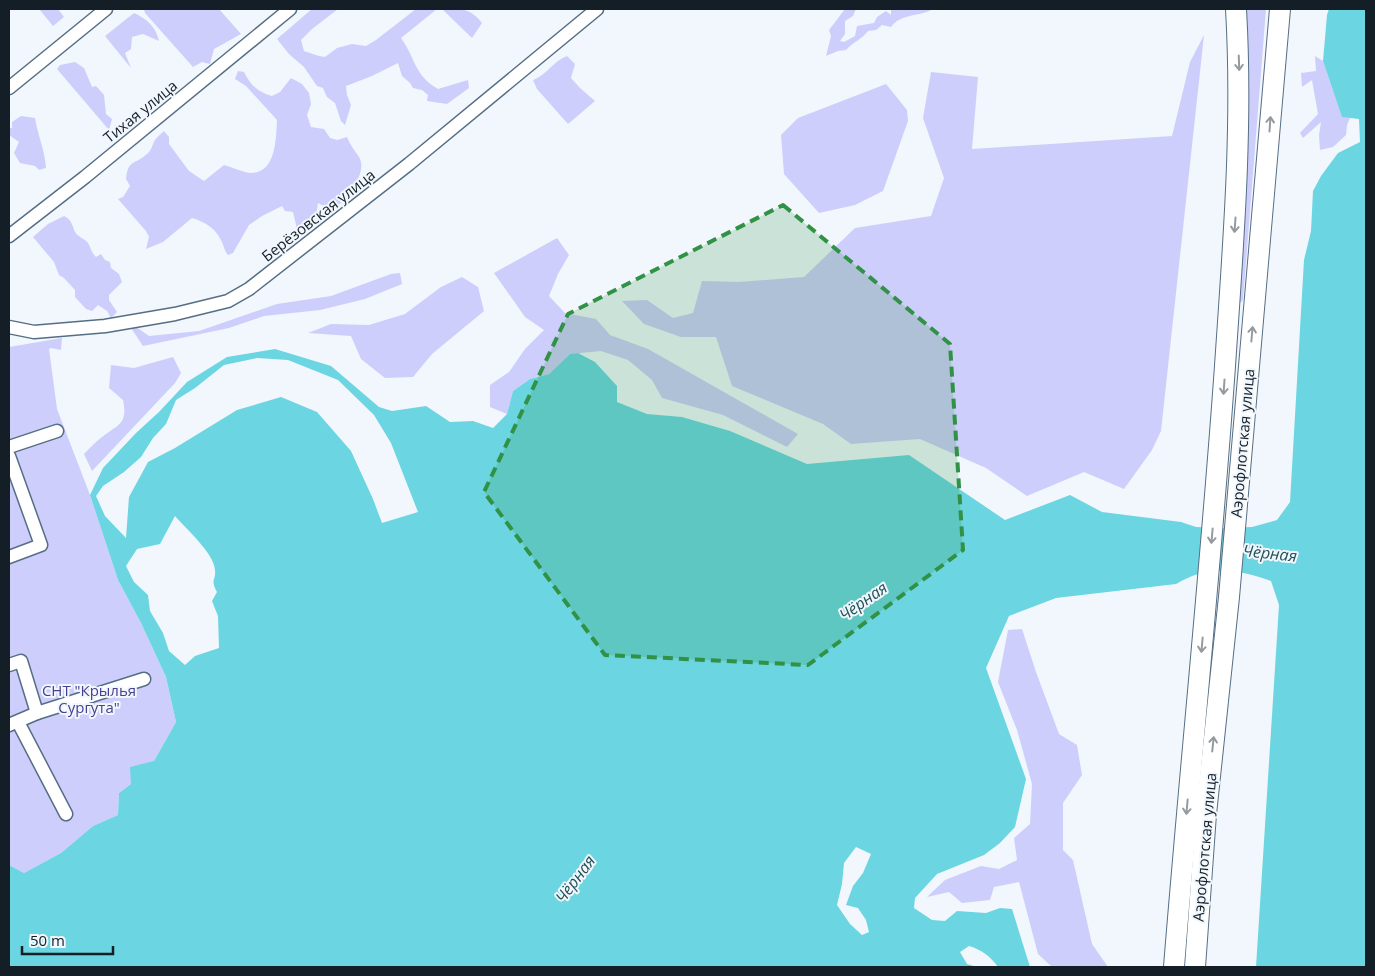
<svg xmlns="http://www.w3.org/2000/svg" width="1375" height="976" font-family="'Open Sans',sans-serif">
<style>
.green{fill:#cdcefc}
.water{fill:#6bd5e2;fill-rule:evenodd}
.lines{fill:none;stroke-linecap:round;stroke-linejoin:round}
.street-casing{stroke:#556e85;stroke-width:15}
.primary-casing{stroke:#556e85;stroke-width:22}
.street{stroke:#fff;stroke-width:12}
.primary{stroke:#fff;stroke-width:20}
.oneway{stroke:#959a9e}
.marked{fill:#319245;fill-opacity:0.2;stroke:#319245;stroke-width:4;stroke-dasharray:10 6;stroke-linejoin:round}
.labels{text-anchor:middle;dominant-baseline:central;stroke-width:4;stroke-linejoin:round;paint-order:stroke}
.street-label{font-size:15px;fill:#131e27;stroke:#f1f7fc}
.park-label{font-size:15px;fill:#483f90;stroke:#f1f7fc}
.water-label{font-size:16px;font-style:italic;fill:#225157;stroke:#f1f7fc}
</style>
<rect width="100%" height="100%" fill="#f1f7fc"/>
<g class="green">
<path d="M 39,9 L 58,9 L 64,17 L 53,26 Z"/>
<path d="M 144,9 L 219,9 L 241,34 L 214,49 L 210,64 L 202,62 L 193,67 L 145,13 Z"/>
<path d="M 312,9 L 338,9 L 312,29 L 301,40 L 304,51 L 319,56 L 325,57 L 337,48 L 352,44 L 366,46 L 376,40 L 416,9 L 437,9 L 401,38 C 416,59 414,75 438,89 L 468,80 L 469,88 L 447,104 L 427,101 L 428,95 L 422,90 L 413,88 L 410,83 L 402,76 L 398,63 L 372,76 L 346,86 L 347,95 L 351,105 L 345,125 L 341,121 L 335,103 L 327,97 L 323,88 L 317,86 L 304,67 L 289,54 L 277,39 Z"/>
<path d="M 442,9 C 460,9 470,7 482,23 L 472,38 Z"/>
<path d="M 845,9 L 856,9 L 853,16 L 845,21 L 845,34 L 840,41 L 844,42 L 855,36 L 857,26 L 874,23 L 877,17 L 886,11 L 891,15 L 891,9 L 933,9 C 920,17 901,13 891,27 L 882,25 L 876,30 L 868,31 C 861,40 853,42 846,50 L 838,51 L 826,56 L 831,36 L 829,30 Z"/>
<path d="M 1245,9 L 1266,9 L 1243,300 L 1239,304 Z"/>
<path d="M 134,13 C 147,19 156,27 159,41 L 143,34 L 132,37 L 131,49 L 125,53 L 131,68 L 105,36 Z"/>
<path d="M 1204,35 L 1161,431 L 1152,450 L 1124,489 L 1084,472 L 1027,496 L 986,468 L 920,439 L 851,444 L 823,424 L 732,386 L 716,337 L 681,337 L 644,324 L 622,301 L 647,300 L 673,318 L 693,313 L 702,281 L 739,282 L 804,277 L 855,228 L 931,216 L 944,178 L 923,118 L 931,72 L 978,77 L 972,149 L 1172,136 L 1190,62 Z"/>
<path d="M 567,56 L 575,64 L 571,78 L 580,88 L 595,101 L 568,124 L 537,89 L 533,80 C 547,75 553,61 567,56 Z"/>
<path d="M 1315,56 L 1323,61 L 1342,116 L 1350,118 L 1347,125 L 1346,135 L 1333,147 L 1320,150 L 1319,135 L 1321,122 L 1303,138 L 1300,133 L 1318,114 L 1312,80 L 1302,87 L 1301,73 L 1316,71 Z"/>
<path d="M 75,62 L 84,68 L 92,87 L 96,86 L 104,95 L 106,114 L 112,119 L 109,130 L 57,69 L 60,65 Z"/>
<path d="M 238,71 L 244,72 C 251,86 258,92 272,96 L 280,92 L 291,78 L 302,84 L 309,93 L 311,104 L 307,115 L 311,127 L 324,129 L 330,138 L 337,140 L 347,137 C 350,145 355,151 359,157 C 369,174 344,200 333,211 L 318,203 L 316,216 L 312,225 L 297,229 L 293,212 L 285,211 L 282,206 L 262,216 L 249,225 L 233,253 L 228,255 C 224,250 224,246 221,240 C 215,228 205,222 192,218 L 163,242 L 146,249 L 149,237 L 146,231 L 118,199 L 123,197 L 130,186 L 126,179 C 128,159 135,165 147,154 C 152,150 152,145 155,140 C 157,137 161,134 164,131 L 169,137 L 169,144 L 189,171 L 204,181 L 224,165 C 232,167 242,172 250,173 C 276,174 276,139 277,120 L 246,86 L 235,79 Z"/>
<path d="M 886,84 L 907,110 L 908,121 L 883,191 L 855,205 L 819,213 L 784,174 L 781,135 L 798,118 Z"/>
<path d="M 21,116 L 35,118 C 38,136 45,151 46,168 L 39,170 L 35,166 L 20,163 L 14,153 L 19,142 L 9,135 L 9,128 L 12,128 L 12,122 Z"/>
<path d="M 64,216 C 72,220 72,225 75,232 C 78,237 85,239 88,243 C 91,248 91,252 96,257 L 101,254 L 105,260 L 110,262 L 111,268 L 119,274 L 122,282 L 109,295 L 109,300 L 117,312 L 111,318 L 107,311 L 98,305 L 92,311 L 86,309 L 75,297 L 75,290 L 64,278 L 59,275 L 54,262 L 33,237 L 48,224 Z"/>
<path d="M 557,238 L 569,255 L 558,274 L 549,296 L 565,313 L 596,319 L 610,335 L 648,349 L 798,434 L 787,447 L 723,415 L 662,398 L 652,380 L 628,360 L 601,351 L 570,354 L 549,374 L 530,379 L 513,391 L 507,414 L 490,407 L 490,385 L 509,372 L 525,349 L 544,330 L 525,317 L 494,273 Z"/>
<path d="M 400,273 L 402,284 L 365,299 L 320,310 L 264,316 L 229,328 L 143,346 L 125,319 L 149,336 L 199,331 L 277,304 L 331,296 L 391,274 Z"/>
<path d="M 462,277 L 478,287 L 484,311 L 432,354 L 413,377 L 385,378 L 361,359 L 351,336 L 308,333 L 331,324 L 369,325 L 405,314 L 441,287 Z"/>
<path d="M 62,338 L 61,350 L 51,348 L 49,349 L 57,409 L 90,495 L 118,580 L 141,623 L 166,677 L 176,722 L 154,761 L 131,784 L 119,793 L 118,815 L 93,826 L 61,853 L 24,873 L 9,865 L 9,347 Z"/>
<path d="M 173,357 L 181,373 L 175,383 L 92,471 L 84,454 C 90,448 95,442 102,437 C 119,424 128,424 123,400 L 109,388 L 111,365 L 134,368 Z"/>
<path d="M 1022,629 L 1036,672 L 1059,734 L 1077,745 L 1082,775 L 1063,803 L 1063,850 L 1073,860 L 1092,944 L 1108,967 L 1052,967 L 1038,954 L 1019,882 L 994,887 L 990,900 L 962,903 L 949,892 L 927,897 L 945,880 L 981,866 L 999,869 L 1017,860 L 1014,838 L 1030,824 L 1032,784 L 1017,730 L 998,682 L 1008,630 Z"/>
</g>
<path class="water" d="M 1329,9 L 1366,9 L 1366,967 L 1256,967 L 1279,605 L 1271,581 C 1237,569 1208,565 1176,584 L 1056,598 L 1009,616 L 986,668 L 1026,779 L 1015,827 L 1000,843 L 984,855 L 937,874 L 915,898 L 914,908 L 932,920 L 945,921 L 957,911 L 986,913 L 1000,908 L 1012,909 L 1030,967 L 998,967 C 990,956 982,950 969,946 L 960,952 L 967,964 L 977,967 L 9,967 L 9,865 L 24,873 L 61,853 L 93,826 L 118,815 L 119,793 L 131,784 L 130,767 L 154,761 L 176,722 L 166,677 L 141,623 L 118,580 L 90,495 L 103,468 L 136,433 L 159,412 L 187,382 L 227,357 L 275,349 L 331,366 L 379,407 L 392,411 L 426,406 L 450,422 L 473,421 L 493,428 L 507,414 L 513,391 L 530,379 L 549,374 L 570,354 L 578,353 L 595,362 L 617,386 L 617,402 L 647,414 L 682,417 L 730,431 L 807,464 L 909,455 L 1005,520 L 1070,495 L 1102,512 L 1181,522 L 1196,527 L 1222,528 L 1252,527 L 1277,520 L 1290,502 L 1304,260 L 1311,231 L 1313,191 L 1321,176 L 1338,153 L 1360,142 L 1359,119 L 1342,117 L 1323,61 L 1327,15 ZM 257,358 L 288,360 L 338,380 L 374,415 L 391,443 L 418,512 L 382,523 L 373,499 L 351,451 L 317,412 L 281,397 L 237,410 L 175,448 L 148,462 L 129,497 L 126,538 L 105,516 L 96,496 L 103,486 L 124,472 L 141,457 L 153,438 L 166,424 L 176,400 L 195,388 L 224,365 ZM 175,516 C 186,529 214,553 215,570 C 216,581 210,579 217,592 L 212,601 L 218,616 L 219,648 L 195,656 L 185,665 L 169,651 L 163,633 L 150,611 L 148,595 L 134,582 L 126,566 L 137,549 L 160,544 ZM 856,847 L 871,854 L 863,873 L 853,886 L 846,905 L 858,908 L 866,920 L 869,932 L 862,935 L 850,924 L 837,905 L 842,884 L 844,863 Z"/>
<g class="lines">
<defs>
<g id="street">
<path d="M 9,88 L 106,9"/>
<path d="M 9,236 L 85,177 L 290,9"/>
<path d="M 9,327 L 34,332 L 105,326 L 175,314 L 228,301 L 249,289 L 409,164 L 597,9"/>
<path d="M 9,447 L 57,431"/>
<path d="M 9,456 L 41,545 L 9,557"/>
<path d="M 9,665 L 21,661 L 37,713"/>
<path d="M 18,722 L 66,814"/>
<path d="M 9,725 L 37,713 L 144,679"/>
</g>
<g id="primary">
<path d="M 1174,967 C 1190,767 1211,566 1225,366 C 1233,247 1243,128 1236,9"/>
<path d="M 1195,967 L 1206,814 L 1229,597 L 1280,9"/>
</g>
</defs>
<use href="#street" class="street-casing"/>
<use href="#primary" class="primary-casing"/>
<use href="#street" class="street"/>
<use href="#primary" class="primary"/>
</g>
<defs><path id="oneway-shaft" d="M-6 0H5M1.5-3L5.5 0L1.5 3" fill="none" stroke-width="1.6" stroke-linecap="round" stroke-linejoin="round" transform="scale(1.25)"/></defs>
<g class="oneway">
<use href="#oneway-shaft" transform="translate(1239 63) rotate(88)"/>
<use href="#oneway-shaft" transform="translate(1270 124) rotate(-86)"/>
<use href="#oneway-shaft" transform="translate(1235 225) rotate(94)"/>
<use href="#oneway-shaft" transform="translate(1252 334) rotate(-85)"/>
<use href="#oneway-shaft" transform="translate(1224 387) rotate(94)"/>
<use href="#oneway-shaft" transform="translate(1212 536) rotate(95)"/>
<use href="#oneway-shaft" transform="translate(1202 645) rotate(95)"/>
<use href="#oneway-shaft" transform="translate(1213 744) rotate(-84)"/>
<use href="#oneway-shaft" transform="translate(1187 807) rotate(95)"/>
</g>
<path class="marked" d="M 783,205 L 950,344 L 963,550 L 808,665 L 605,655 L 484,492 L 568,314 Z"/>
<g class="labels">
<g class="street-label">
<text transform="translate(140 111) rotate(-39)">Тихая улица</text>
<text transform="translate(318 215) rotate(-38)">Берёзовская улица</text>
<text transform="translate(1242 443) rotate(-85)">Аэрофлотская улица</text>
<text transform="translate(1204 847) rotate(-85)">Аэрофлотская улица</text>
</g>
<g class="park-label">
<text x="89" y="690">CНТ "Крылья<tspan x="89" dy="17">Сургута"</tspan></text>
</g>
<g class="water-label">
<text transform="translate(1270 553) rotate(6)">Чёрная</text>
<text transform="translate(863 601) rotate(-35)">Чёрная</text>
<text transform="translate(575 879) rotate(-53)">Чёрная</text>
</g>
</g>
<rect width="1375" height="976" fill="none" stroke="#131e27" stroke-width="20"/>
<path d="M22 946v8h91v-8" fill="none" stroke="#131e27" stroke-width="2.5"/>
<text x="30" y="946" font-size="15" fill="#131e27" stroke="#f1f7fc" stroke-width="4" paint-order="stroke">50 m</text>
</svg>
